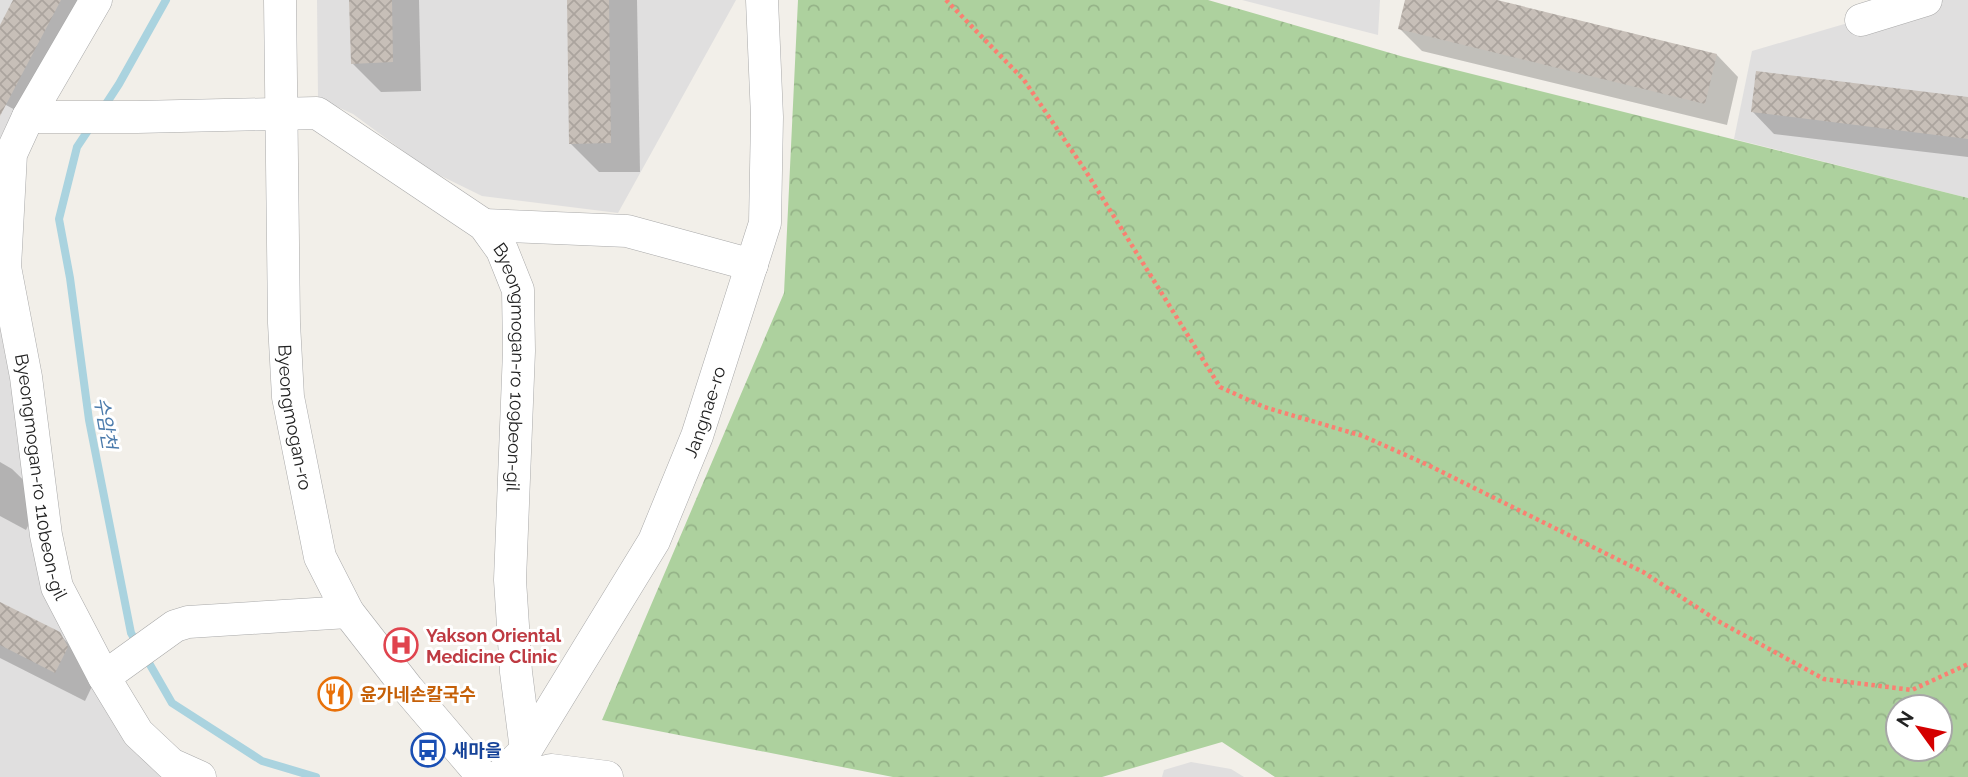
<svg xmlns="http://www.w3.org/2000/svg" width="1968" height="777" font-family="Raleway,'Noto Sans KR',sans-serif">
<style>
.residential{fill:#e0dfdf}
.forest{fill:url(#forest-crowns);fill-rule:evenodd}
.shadow{fill:#0003}
.lines{fill:none;stroke-linecap:round;stroke-linejoin:round}
.stream{stroke:#aad3df;stroke-width:8}
.building{fill:url(#building-cross-hatch)}
.minor-casing{stroke:#a9a9a9;stroke-width:33}
.path{stroke:#fa8072;stroke-width:4.5;stroke-dasharray:3.5 3.5;stroke-linecap:butt}
.minor{stroke:#fff;stroke-width:32}
.labels{text-anchor:middle;dominant-baseline:central;stroke-width:6;stroke-linejoin:round;paint-order:stroke}
.street-label{font-size:18px;fill:#222;stroke:#fff}
.health-label{font-size:18px;font-weight:bold;fill:#be3a42;stroke:#fff;text-anchor:start}
.food-label{font-size:18px;font-weight:bold;fill:#c56008;stroke:#fff;text-anchor:start}
.transit-label{font-size:18px;font-weight:bold;fill:#164399;stroke:#fff;text-anchor:start}
.water-label{font-size:19px;font-style:italic;fill:#4a7aab;stroke:#fff}
</style>
<defs>
<pattern id="forest-crowns" width="20" height="18" patternUnits="userSpaceOnUse" patternTransform="scale(1.75)"><rect width="20" height="18" fill="#add19e"/><path d="M2 6a3 3 0 1 1 6 0M12 15a3 3 0 1 1 6 0" fill="none" stroke="#95b388"/></pattern>
<pattern id="building-cross-hatch" width="8" height="8" patternUnits="userSpaceOnUse" patternTransform="scale(1.75)"><rect width="8" height="8" fill="#c7bfb8"/><path d="M0 0l8 8M0 8l8-8" fill="none" stroke="#aba49e"/></pattern>
</defs>
<rect width="100%" height="100%" fill="#f2efe9"/>
<g class="residential">
<path d="M 0,0 L 96,0 L 28,117 L 5,267 L 46,535 L 104,677 L 200,777 L 0,777 Z"/>
<path d="M 317,0 L 736,0 L 618,213 L 482,196 L 429,170 L 353,114 L 318,98 Z"/>
<path d="M 1242,0 L 1380,0 L 1378,35 Z"/>
<path d="M 1926,0 L 1968,0 L 1968,198 L 1734,139 L 1752,51 Z"/>
<path d="M 1191,762 L 1231,769 L 1244,777 L 1162,777 L 1164,770 Z"/>
</g>
<path class="forest" d="M 798,0 L 1208,0 L 1404,57 L 1968,198 L 1968,777 L 1275,777 L 1222,742 L 1102,777 L 893,777 L 602,720 L 784,293 ZM 1898,707 L 1940,707 L 1940,749 L 1898,749 Z"/>
<g class="shadow">
<path d="M 15,0 L 106,0 L 41,124 L 6,105 L 0,100 L 0,29 Z"/>
<path d="M 351,0 L 419,0 L 421,91 L 381,92 L 352,63 Z"/>
<path d="M 568,0 L 637,0 L 640,172 L 599,172 L 570,143 Z"/>
<path d="M 1407,0 L 1490,0 L 1717,55 L 1738,77 L 1727,125 L 1422,51 L 1400,29 Z"/>
<path d="M 1968,99 L 1968,157 L 1774,134 L 1753,112 Z"/>
<path d="M 0,462 L 12,469 L 42,498 L 26,530 L 0,516 Z"/>
<path d="M 0,604 L 59,634 L 89,664 L 96,678 L 85,701 L 0,658 Z"/>
</g>
<g class="lines">
<g class="stream">
<path d="M 102,110 L 119,84 L 166,0"/>
<path d="M 91,126 L 77,147 L 59,219 L 70,278 L 89,420 L 131,633 L 138,645"/>
<path d="M 145,656 L 172,703 L 262,761 L 316,777"/>
</g>
</g>
<g class="building">
<path d="M 13,0 L 61,0 L 0,116 L 0,25 Z"/>
<path d="M 349,0 L 392,0 L 393,62 L 351,64 Z"/>
<path d="M 567,0 L 609,0 L 611,143 L 569,144 Z"/>
<path d="M 1405,0 L 1497,0 L 1717,54 L 1705,104 L 1398,29 Z"/>
<path d="M 1756,71 L 1968,97 L 1968,139 L 1751,112 Z"/>
<path d="M 0,602 L 60,632 L 68,647 L 55,673 L 0,645 Z"/>
</g>
<g class="lines">
<defs>
<g id="minor">
<path id="s1" d="M 96,0 L 28,117 L 11,154 L 5,267 L 26,377 L 46,535 L 57,587 L 104,677 L 138,733 L 171,764 L 200,777"/>
<path id="s2" d="M 280,0 L 284,323 L 288,397 L 320,557 L 348,612 L 408,689 L 483,777"/>
<path d="M 1861,20 L 1926,0"/>
<path id="s3" d="M 28,117 L 137,117 L 317,113 L 484,225 L 502,250 L 518,290 L 519,351 L 510,580 L 516,672 L 526,750"/>
<path d="M 484,225 L 627,231 L 752,265"/>
<path d="M 104,677 L 175,626 L 188,622 L 348,612"/>
<path id="s4" d="M 499,777 L 526,750 L 654,541 L 697,436 L 765,223 L 767,117 L 762,0"/>
<path d="M 523,777 L 551,770 L 607,777"/>
</g>
</defs>
<use href="#minor" class="minor-casing"/>
<path class="path" d="M 946,0 L 1024,80 L 1085,170 L 1220,387 L 1264,407 L 1363,436 L 1428,465 L 1643,572 L 1718,621 L 1824,679 L 1912,690 L 1968,664"/>
<use href="#minor" class="minor"/>
</g>
<defs>
<symbol id="hospital-ring" viewBox="-11 -11 22 22"><circle r="9.5" fill="#fff" stroke="#e0444e" stroke-width="1.5"/><path d="M-5-5h3v3.5h4V-5h3V5h-3V1.5h-4V5h-3Z" fill="#e0444e"/></symbol>
<symbol id="restaurant-ring" viewBox="-11 -11 22 22"><circle r="9.5" fill="#fff" stroke="#e8710a" stroke-width="1.5"/><path d="M-5-6h1v4h1v-4h1v4h1v-4h1v5L-1.5 .5V6h-2V.5L-5-1ZM5-6V6H3V1.5H1.5Q1.5-4 5-6Z" fill="#e8710a"/></symbol>
<symbol id="bus-ring" viewBox="-11 -11 22 22"><circle r="9.5" fill="#fff" stroke="#1a4fb4" stroke-width="1.5"/><path d="M-5-6H5V4H4V6H2V4H-2V6H-4V4H-5ZM-3.5-4V0h7V-4ZM-3.5 1.2v1.5H-2V1.2ZM2 1.2v1.5H3.5V1.2Z" fill="#1a4fb4"/></symbol>
</defs>
<g fill-rule="evenodd">
<use href="#hospital-ring" x="382" y="626" width="38" height="38"/>
<use href="#restaurant-ring" x="316" y="675" width="38" height="38"/>
<use href="#bus-ring" x="409" y="731" width="38" height="38"/>
</g>
<g class="labels">
<g class="street-label">
<text stroke="none"><textPath href="#s3" startOffset="640">Byeongmogan-ro 109beon-gil</textPath></text>
<text stroke="none"><textPath href="#s4" startOffset="422">Jangnae-ro</textPath></text>
<text stroke="none"><textPath href="#s2" startOffset="418">Byeongmogan-ro</textPath></text>
<text stroke="none"><textPath href="#s1" startOffset="502">Byeongmogan-ro 110beon-gil</textPath></text>
</g>
<g class="health-label">
<text x="426" y="635">Yakson Oriental<tspan x="426" dy="21">Medicine Clinic</tspan></text>
</g>
<g class="food-label">
<text x="360" y="694">윤가네손칼국수</text>
</g>
<g class="transit-label">
<text x="452" y="750">새마을</text>
</g>
<g class="water-label">
<text transform="translate(106 423) rotate(80)">수암천</text>
</g>
</g>
<g transform="translate(1919 728) rotate(303)"><circle r="33" fill="#ffffff" stroke="#a7a7a7" stroke-width="2"/>
<path d="M0-5L12 26L0 18L-12 26Z" fill="#d40000"/>
<text y="-10" font-size="19" font-weight="bold" text-anchor="middle" fill="#222222">N</text>
</g>
</svg>
